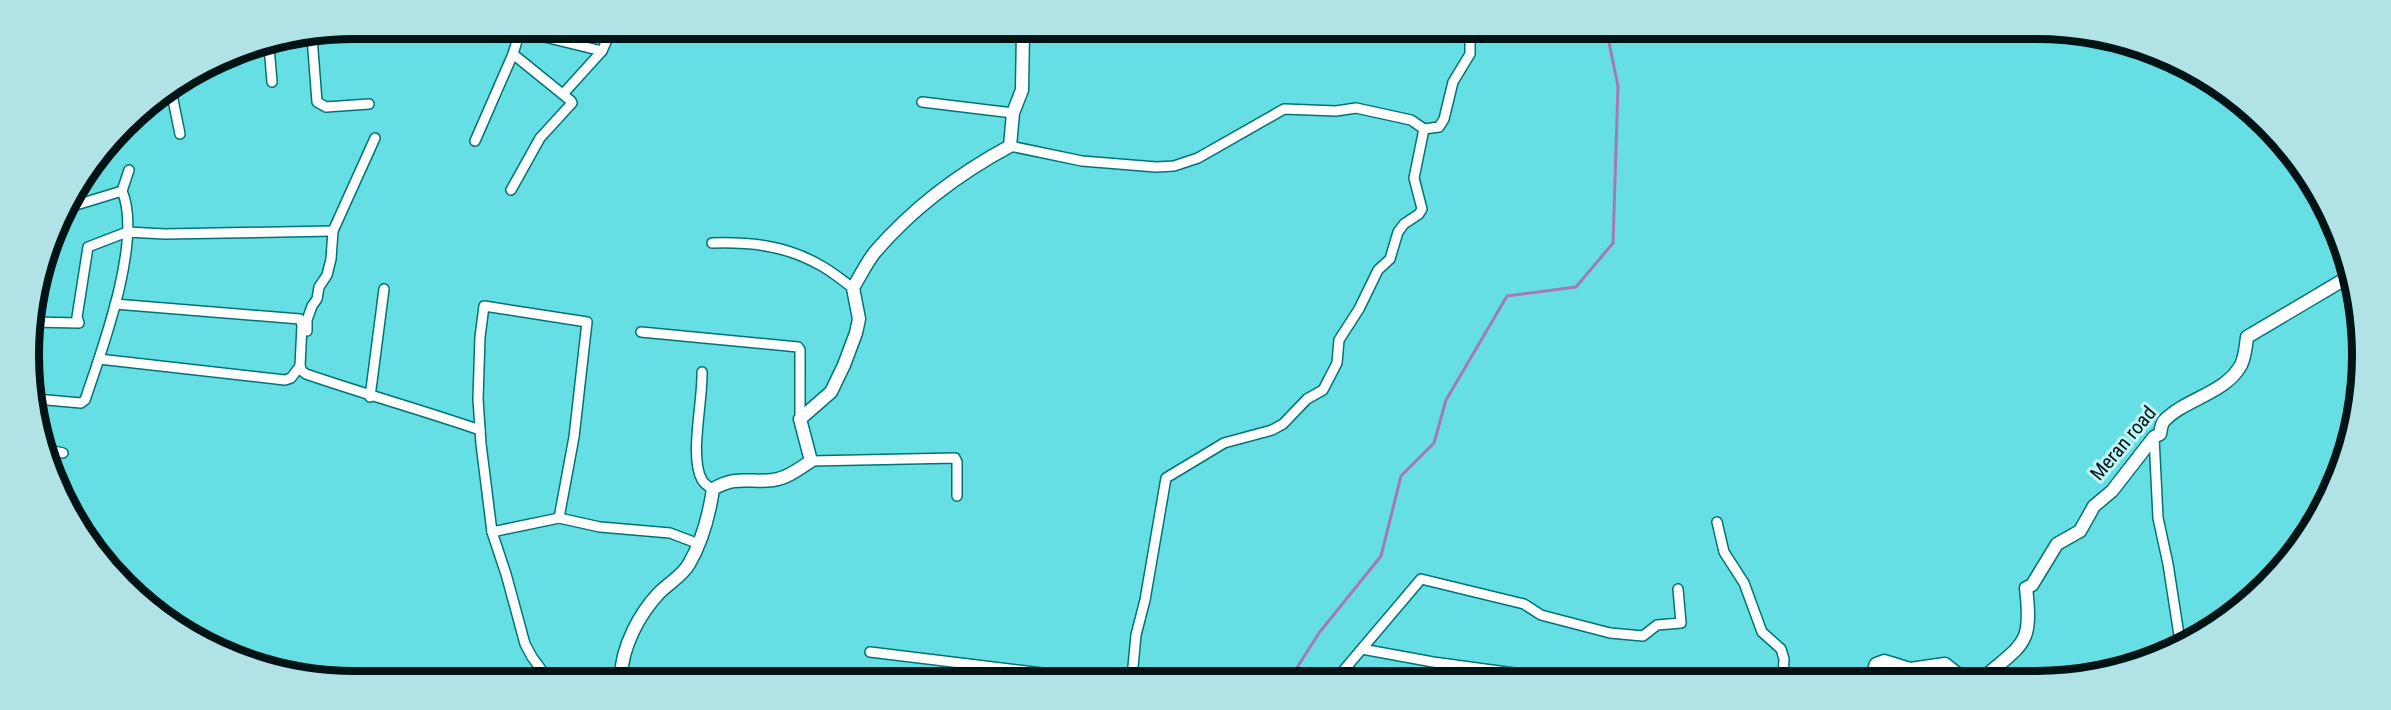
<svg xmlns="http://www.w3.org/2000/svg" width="2391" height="710" font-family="'Roboto Condensed',sans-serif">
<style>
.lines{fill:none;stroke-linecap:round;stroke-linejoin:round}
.stream{stroke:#a67ab1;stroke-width:3}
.street-casing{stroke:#007378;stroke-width:12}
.secondary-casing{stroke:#007378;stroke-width:15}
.street{stroke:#fff;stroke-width:9}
.secondary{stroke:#fff;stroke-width:12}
.labels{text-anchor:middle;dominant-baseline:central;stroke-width:6;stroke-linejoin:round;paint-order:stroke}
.street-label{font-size:20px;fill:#001416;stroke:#c0f5f8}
.rim{fill:none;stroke:#001416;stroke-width:8}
</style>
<rect width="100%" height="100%" fill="#66dfe4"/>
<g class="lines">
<path class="stream" d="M 1291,677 L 1319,633 L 1381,556 L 1401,476 L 1434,443 L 1446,400 L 1507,296 L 1576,287 L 1613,243 L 1618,86 L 1607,33"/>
<defs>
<g id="street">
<path d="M 505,29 L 520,31"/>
<path d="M 312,37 L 317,102 L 326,107 L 369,104"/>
<path d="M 269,46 L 272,82"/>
<path d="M 171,90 L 180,134"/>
<path d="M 563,94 L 602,51 L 612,29"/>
<path d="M 922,102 L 1013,113"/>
<path d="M 475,141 L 513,54"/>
<path d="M 1010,146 L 1082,161 L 1156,167 L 1174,166 L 1198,158 L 1284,109 L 1336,111 L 1356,108 L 1411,120 L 1424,129"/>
<path d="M 511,190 L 540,138 L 572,103 L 571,101 L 513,54 L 520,31 L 602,51"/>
<path d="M 63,209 L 122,191"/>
<path d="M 712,243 C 749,242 784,245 818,264 C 830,270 842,280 853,288"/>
<path d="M 115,304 L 300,319 L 302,325 L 300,366 L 302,371 L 306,374 C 364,394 422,410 480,430"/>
<path d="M 32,322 L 79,323 L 77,317 L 88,247 L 127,232 L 165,234 L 333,231"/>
<path d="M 307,331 L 307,320 L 312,306 L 317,299 L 319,287 L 327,275 L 331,259 L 333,231 L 375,138"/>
<path d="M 641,332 L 798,347 L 800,350 L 800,419"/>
<path d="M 99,359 L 285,380 L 291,378 L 300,366"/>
<path d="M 702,372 C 703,401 689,457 702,480 C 705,485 709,487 713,489"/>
<path d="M 370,397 L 384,289"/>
<path d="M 36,399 L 81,403 L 85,400 C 102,350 143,239 122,191 L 129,170"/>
<path d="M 2154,437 L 2158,518 L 2168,564 L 2181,648"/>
<path d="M 44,449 L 63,453"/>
<path d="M 811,461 L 955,458 L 957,462 L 957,496"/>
<path d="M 1717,522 L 1724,552 L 1744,583 L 1762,632 L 1781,649 L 1784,659 L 1783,678"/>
<path d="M 492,532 L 559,518"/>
<path d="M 1362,649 L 1433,662 L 1551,678"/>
<path d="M 870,652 L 1076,677"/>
<path d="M 546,676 L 532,657 L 525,644 L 506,574 L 492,532 L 481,444 L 478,399 L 480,337 L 484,306 L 587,322 L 574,437 L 559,518 L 600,527 L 670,533 L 699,544"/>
<path d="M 1132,677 L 1136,635 L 1145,600 L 1166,478 L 1224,443 L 1272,430 L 1283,424 L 1307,399 L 1323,390 L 1337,363 L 1339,340 L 1359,309 L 1378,270 L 1390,259 L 1398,232 L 1404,224 L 1419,214 L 1422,209 L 1414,178 L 1424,129 L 1439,127 L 1444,119 L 1453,82 L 1470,54 L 1470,32"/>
<path d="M 1338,677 L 1421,579 L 1524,604 L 1541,615 L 1610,633 L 1643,636 L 1657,625 L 1681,623 L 1678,589"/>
</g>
<g id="secondary">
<path d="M 621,676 C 622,647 639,614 659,593 C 669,583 682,576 689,564 C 703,540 709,516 713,489 C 737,475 748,483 773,480 C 787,478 799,469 811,461 L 800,419 L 831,392 L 844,365 L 856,333 L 859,319 L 853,288 C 860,276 867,262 875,252 C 912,209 960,173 1010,146 L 1013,113 L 1022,90 L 1023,31"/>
<path d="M 1871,678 L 1876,664 L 1884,661 L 1910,669 L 1945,664 L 1964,679"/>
<path d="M 1982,679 C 2023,643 2033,646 2026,588 L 2032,585 L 2057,544 L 2080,531 L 2094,506 L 2112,491 L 2154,437 L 2160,434 C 2161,430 2161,424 2164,421 C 2184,399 2225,394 2241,365 C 2245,357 2246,346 2247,337 L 2350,276"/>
</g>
</defs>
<use href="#street" class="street-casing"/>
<use href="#secondary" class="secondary-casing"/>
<use href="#street" class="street"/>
<use href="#secondary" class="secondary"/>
</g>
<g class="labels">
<g class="street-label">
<text transform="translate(2123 443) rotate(-50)">Meran road</text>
</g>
</g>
<path d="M0 0H2391V710H0ZM355 39H2036A316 316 0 0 1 2352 355V355A316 316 0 0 1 2036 671H355A316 316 0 0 1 39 355V355A316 316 0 0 1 355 39Z" fill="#b1e3e6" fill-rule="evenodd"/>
<path class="rim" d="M355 39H2036A316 316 0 0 1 2352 355V355A316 316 0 0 1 2036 671H355A316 316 0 0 1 39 355V355A316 316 0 0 1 355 39Z"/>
</svg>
